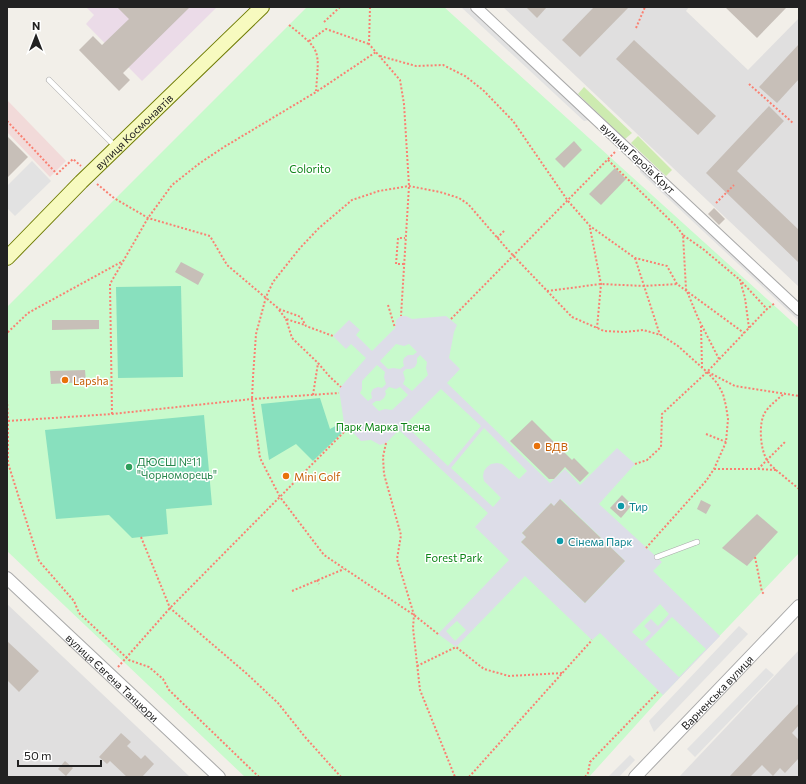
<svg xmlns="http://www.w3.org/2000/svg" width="806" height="784" font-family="Commissioner,sans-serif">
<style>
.residential{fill:#e0dfdf}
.commercial{fill:#f2dad9}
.industrial{fill:#ebdbe8}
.grass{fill:#cdebb0}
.park{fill:#c8facc}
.pitch{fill:#88e0be}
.parking{fill:#e2e2e2}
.plaza{fill:#dddde8;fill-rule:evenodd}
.building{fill:#c7bfb8}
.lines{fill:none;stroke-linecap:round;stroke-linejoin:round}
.service-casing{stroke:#a9a9a9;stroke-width:6}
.minor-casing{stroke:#a9a9a9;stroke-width:12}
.tertiary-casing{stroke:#a9a9a9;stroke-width:14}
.secondary-casing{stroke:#707d05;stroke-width:16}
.path{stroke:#fa8072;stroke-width:2;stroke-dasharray:2 2;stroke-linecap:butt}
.service{stroke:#fff;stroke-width:5}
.minor{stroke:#fff;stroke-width:10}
.tertiary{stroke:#fff;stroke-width:12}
.secondary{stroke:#f7fabf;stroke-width:14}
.food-dot{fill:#e8710a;stroke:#fff;stroke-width:1.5}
.leisure-dot{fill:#2e9e5b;stroke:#fff;stroke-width:1.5}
.culture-dot{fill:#0f9aa8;stroke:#fff;stroke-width:1.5}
.labels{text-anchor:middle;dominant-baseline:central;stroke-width:3;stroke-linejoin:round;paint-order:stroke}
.street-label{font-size:11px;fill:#222;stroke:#fff}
.park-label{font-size:11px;fill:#0c8416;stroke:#fff}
.food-label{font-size:11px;fill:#c56008;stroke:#fff;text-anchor:start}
.leisure-label{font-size:11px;fill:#27864d;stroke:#fff;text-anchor:start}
.culture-label{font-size:11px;fill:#0d838f;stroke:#fff;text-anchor:start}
</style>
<rect width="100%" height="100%" fill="#f2efe9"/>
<g class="residential">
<path d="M 503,7 L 689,7 L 686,11 L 748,70 L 799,18 L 799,287 Z"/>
<path d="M 7,604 L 190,777 L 7,777 Z"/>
<path d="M 799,650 L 799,777 L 679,777 Z"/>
</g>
<path class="commercial" d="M 7,100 L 66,161 L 50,177 L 7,132 Z"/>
<path class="industrial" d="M 86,7 L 217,7 L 142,81 L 86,24 L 94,15 Z"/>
<g class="grass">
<path d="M 584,87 L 632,133 L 625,139 L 578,94 Z"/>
<path d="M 638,136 L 672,170 L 666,176 L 631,143 Z"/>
</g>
<path class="park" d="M 307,7 L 444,7 L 799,328 L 799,553 L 663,695 L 589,777 L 245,777 L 7,551 L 7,307 Z"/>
<g class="pitch">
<path d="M 181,286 L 183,377 L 118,378 L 116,287 Z"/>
<path d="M 320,398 L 330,429 L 343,422 L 347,428 L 313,461 L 296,444 L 269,460 L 261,404 Z"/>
<path d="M 204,415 L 212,505 L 166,509 L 168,534 L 132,538 L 109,515 L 56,519 L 45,430 Z"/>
</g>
<g class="parking">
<path d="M 461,7 L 468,7 L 589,120 L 584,121 Z"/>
<path d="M 32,161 L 51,181 L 15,216 L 7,208 L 7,186 Z"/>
<path d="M 640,167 L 799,317 L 799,321 L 640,172 Z"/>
<path d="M 739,626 L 748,634 L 654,732 L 649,721 Z"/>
<path d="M 766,668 L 774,675 L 695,757 L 687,749 Z"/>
<path d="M 630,755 L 635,760 L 619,777 L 608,777 Z"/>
</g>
<path class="plaza" d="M 401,316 L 406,316 L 412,319 L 446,316 L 457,325 L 454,332 L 449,358 L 460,369 L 447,383 L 550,483 L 565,469 L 580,485 L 617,448 L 635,464 L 599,504 L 662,562 L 653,571 L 720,636 L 663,695 L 600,633 L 592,640 L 525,576 L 456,647 L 438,634 L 509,560 L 475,527 L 488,513 L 399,430 L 386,443 L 380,445 L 371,440 L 361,441 L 344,423 L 339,389 L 366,358 L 351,344 L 346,349 L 333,336 L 349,320 L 360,330 L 356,335 L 372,351 L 395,328 L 396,320 ZM 396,344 L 404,346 L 409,344 L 417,352 L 413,355 L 408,355 L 404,358 L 403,362 L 404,366 L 400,369 L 393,368 L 388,369 L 380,361 ZM 420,355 L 427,362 L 426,368 L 428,375 L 412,391 L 403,384 L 405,379 L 403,372 L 406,369 L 411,369 L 415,367 L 417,363 L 417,358 ZM 377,365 L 385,372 L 384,377 L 386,384 L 382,388 L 378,387 L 373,389 L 371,393 L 372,398 L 368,401 L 360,393 L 362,389 L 362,381 ZM 389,387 L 396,389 L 400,387 L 408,395 L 392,410 L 385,409 L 379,411 L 372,404 L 376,401 L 380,401 L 384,398 L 386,394 L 385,391 ZM 441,389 L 481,426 L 448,466 L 405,425 ZM 484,428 L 527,471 L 519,479 L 502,464 L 497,463 L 491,464 L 487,467 L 484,471 L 483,476 L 484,481 L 501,498 L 493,507 L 451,468 ZM 561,499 L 625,561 L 585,603 L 521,542 L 526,537 L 522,533 L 551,503 L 554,506 ZM 660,604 L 669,614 L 658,626 L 651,619 L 644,626 L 651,633 L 642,641 L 632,632 ZM 672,617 L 706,649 L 679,677 L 645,644 ZM 457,621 L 466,630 L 455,641 L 446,631 Z"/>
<g class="building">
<path d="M 117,7 L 190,7 L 123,73 L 130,80 L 119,91 L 79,50 L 93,36 L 102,45 L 129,19 Z"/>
<path d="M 526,7 L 547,7 L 537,18 Z"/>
<path d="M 594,7 L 629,7 L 580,57 L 562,40 Z"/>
<path d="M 725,7 L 787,7 L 757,38 Z"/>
<path d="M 634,40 L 716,116 L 698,135 L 616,59 Z"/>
<path d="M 799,44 L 799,79 L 777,103 L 759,87 Z"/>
<path d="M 769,106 L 784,121 L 737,171 L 799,230 L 799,263 L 706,173 Z"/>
<path d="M 7,136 L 28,157 L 7,178 Z"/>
<path d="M 574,141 L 582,150 L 564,168 L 555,159 Z"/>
<path d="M 615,168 L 626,179 L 601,205 L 589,194 Z"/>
<path d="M 714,208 L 725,219 L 719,225 L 708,214 Z"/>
<path d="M 181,262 L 204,274 L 198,285 L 175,272 Z"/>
<path d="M 52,320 L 99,320 L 99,329 L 52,330 Z"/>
<path d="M 85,370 L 86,382 L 51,384 L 50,371 Z"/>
<path d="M 532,420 L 572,460 L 574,458 L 589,473 L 580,482 L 565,467 L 554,479 L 549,479 L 510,441 Z"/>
<path d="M 622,495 L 632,505 L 621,518 L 610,508 Z"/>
<path d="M 560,499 L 625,561 L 585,603 L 521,542 L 526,537 L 522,533 L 551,503 L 554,506 Z"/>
<path d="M 701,500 L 711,505 L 706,514 L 697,509 Z"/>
<path d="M 757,514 L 778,532 L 747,566 L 722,548 Z"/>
<path d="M 7,641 L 39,671 L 19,692 L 7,680 Z"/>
<path d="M 799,703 L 799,725 L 792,733 L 799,740 L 799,758 L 785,773 L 780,768 L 773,776 L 762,765 L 750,777 L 729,777 Z"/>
<path d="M 121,733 L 131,742 L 127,746 L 141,759 L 145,755 L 154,764 L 142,777 L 127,777 L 110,761 L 107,764 L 99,757 Z"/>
<path d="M 65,761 L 73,768 L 66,776 L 58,769 Z"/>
</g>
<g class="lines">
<defs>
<g id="service">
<path d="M 49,80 L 116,147"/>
<path d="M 657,557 L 697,542"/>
</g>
<path id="minor" d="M 476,7 L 799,310"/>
<g id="tertiary">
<path id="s1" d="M 7,578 L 219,777"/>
<path id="s2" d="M 635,777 L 799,606"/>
</g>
<g id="secondary">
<path id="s3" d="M 7,258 L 81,182 L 262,7"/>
</g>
</defs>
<use href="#service" class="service-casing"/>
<use href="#minor" class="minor-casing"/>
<use href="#tertiary" class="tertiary-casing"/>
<use href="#secondary" class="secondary-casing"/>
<g class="path">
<path d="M 370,7 L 369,44 L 400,80 L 404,104 L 409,186 L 401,316"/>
<path d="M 324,22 L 340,7"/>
<path d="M 289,25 C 322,51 319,50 316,91"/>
<path d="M 636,28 L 645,7"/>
<path d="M 309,41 L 326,29 L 369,44"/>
<path d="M 380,56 L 416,66 L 443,65 L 465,76 L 483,90 L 513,121 L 568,201 L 590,226 L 635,258 L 667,266 L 677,284 L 744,333"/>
<path d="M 749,84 L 793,123"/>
<path d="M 7,121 L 57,174 L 73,159 L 81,166"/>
<path d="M 608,160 L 677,227 L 683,235"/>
<path d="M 97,184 L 114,198 L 148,218 L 210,236 L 227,265 L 279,309 L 301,317 L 306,326 L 333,336"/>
<path d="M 716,203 L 734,185"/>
<path d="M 590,228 L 601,284 L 597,328"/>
<path d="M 497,238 L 505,230"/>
<path d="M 635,258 L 660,335"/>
<path d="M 404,264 L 396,264 L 398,238 L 405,238"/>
<path d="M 547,291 L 601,284 L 644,286 L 677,284"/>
<path d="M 388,305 L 395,328"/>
<path d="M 279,310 L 286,319 L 305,325"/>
<path d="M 286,319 L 292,338 L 318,363 L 330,377 L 341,387"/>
<path d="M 451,319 L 615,152"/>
<path d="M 701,326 L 702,367"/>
<path d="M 749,328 L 745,298 L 740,280 L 767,309"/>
<path d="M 7,336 L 7,333 L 28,313 L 123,261"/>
<path d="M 719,359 L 698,318 L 686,289 L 683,235 L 703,249 L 740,280"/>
<path d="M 708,372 L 735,386 L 799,396"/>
<path d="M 313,395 L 318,363"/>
<path d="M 7,400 L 8,421 L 8,463 L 39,561 L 74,601 L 79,613 L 129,660 L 149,667 L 163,679 L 169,690 L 259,777"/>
<path d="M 112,414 L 110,284 L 148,218 L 172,185 L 200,163 L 224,147 L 316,92 L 376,52"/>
<path d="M 8,421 L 112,414 L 252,399 L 339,393"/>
<path d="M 706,434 L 726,442"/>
<path d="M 386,443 L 383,457 L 384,474 L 401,535 L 397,559 L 414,615 L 413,628 L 420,690 L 455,777"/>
<path d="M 635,464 L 647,460 L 661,447 L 662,414 L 707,372 L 767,309 L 775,303"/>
<path d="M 714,469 L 758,469 L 786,441"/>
<path d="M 758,469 L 776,470 C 773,467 769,464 767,460 C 760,449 758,421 766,411 C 771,404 778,399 785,393"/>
<path d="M 776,470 L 799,489"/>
<path d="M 141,537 L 170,608 L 246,673 L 278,703 L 305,737 L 341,777"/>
<path d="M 755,557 L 762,592 L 765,595"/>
<path d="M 317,580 L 319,584"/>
<path d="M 292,591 L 344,569"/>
<path d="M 438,634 L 414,615 L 324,555 L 280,497 L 260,458 L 252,399 L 253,377 L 256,334 L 266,297 L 273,282 L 300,248 L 319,228 L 352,200 L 379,191 L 409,186 L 440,192 L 459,198 L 468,204 L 508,250 L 572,317 L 604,331 L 625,332 L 643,330 L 661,335 L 678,346 L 707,372 L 717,383 L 723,394 L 726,406 L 728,419 L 726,442 L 714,469 L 706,481 L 646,548"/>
<path d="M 417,666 L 456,647 L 484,669 L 509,676 L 563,673"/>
<path d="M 118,667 L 170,608 L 348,428"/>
<path d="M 469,777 L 592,640"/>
<path d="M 585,777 L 588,773 L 590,762 L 659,691"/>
</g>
<use href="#service" class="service"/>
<use href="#minor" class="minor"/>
<use href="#tertiary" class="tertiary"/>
<use href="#secondary" class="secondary"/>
</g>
<g class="food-dot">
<circle cx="65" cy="380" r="4"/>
<circle cx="537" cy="446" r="4"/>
<circle cx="286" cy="476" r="4"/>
</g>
<circle class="leisure-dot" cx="129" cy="467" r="4"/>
<g class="culture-dot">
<circle cx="621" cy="506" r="4"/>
<circle cx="560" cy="541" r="4"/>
</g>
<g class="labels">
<g class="street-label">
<text stroke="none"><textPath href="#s3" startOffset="179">вулиця Космонавтів</textPath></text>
<text transform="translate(638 158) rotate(43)">вулиця Героїв Крут</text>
<text stroke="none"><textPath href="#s1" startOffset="145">вулиця Євгена Танцюри</textPath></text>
<text stroke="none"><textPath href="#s2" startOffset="118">Варненська вулиця</textPath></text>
</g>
<g class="park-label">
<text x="310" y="168">Colorito</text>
<text x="383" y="426">Парк Марка Твена</text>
<text x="454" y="557">Forest Park</text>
</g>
<g class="food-label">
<text x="73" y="380">Lapsha</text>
<text x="545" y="446">ВДВ</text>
<text x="294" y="476">Mini Golf</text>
</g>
<g class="leisure-label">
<text x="137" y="461">ДЮСШ №11<tspan x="137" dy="13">"Чорноморець"</tspan></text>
</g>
<g class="culture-label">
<text x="629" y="506">Тир</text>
<text x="568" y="541">Сінема Парк</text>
</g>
</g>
<rect width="806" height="784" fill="none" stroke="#222222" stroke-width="16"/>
<g transform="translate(36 36)" stroke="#ffffff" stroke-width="3" paint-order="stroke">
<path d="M0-3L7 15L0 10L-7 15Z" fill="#222222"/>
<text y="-6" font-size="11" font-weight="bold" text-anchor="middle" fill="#222222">N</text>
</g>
<path d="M18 760v6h83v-6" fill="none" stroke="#222222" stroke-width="2"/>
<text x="24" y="760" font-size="12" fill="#222222" stroke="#ffffff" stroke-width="3" paint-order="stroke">50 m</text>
</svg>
